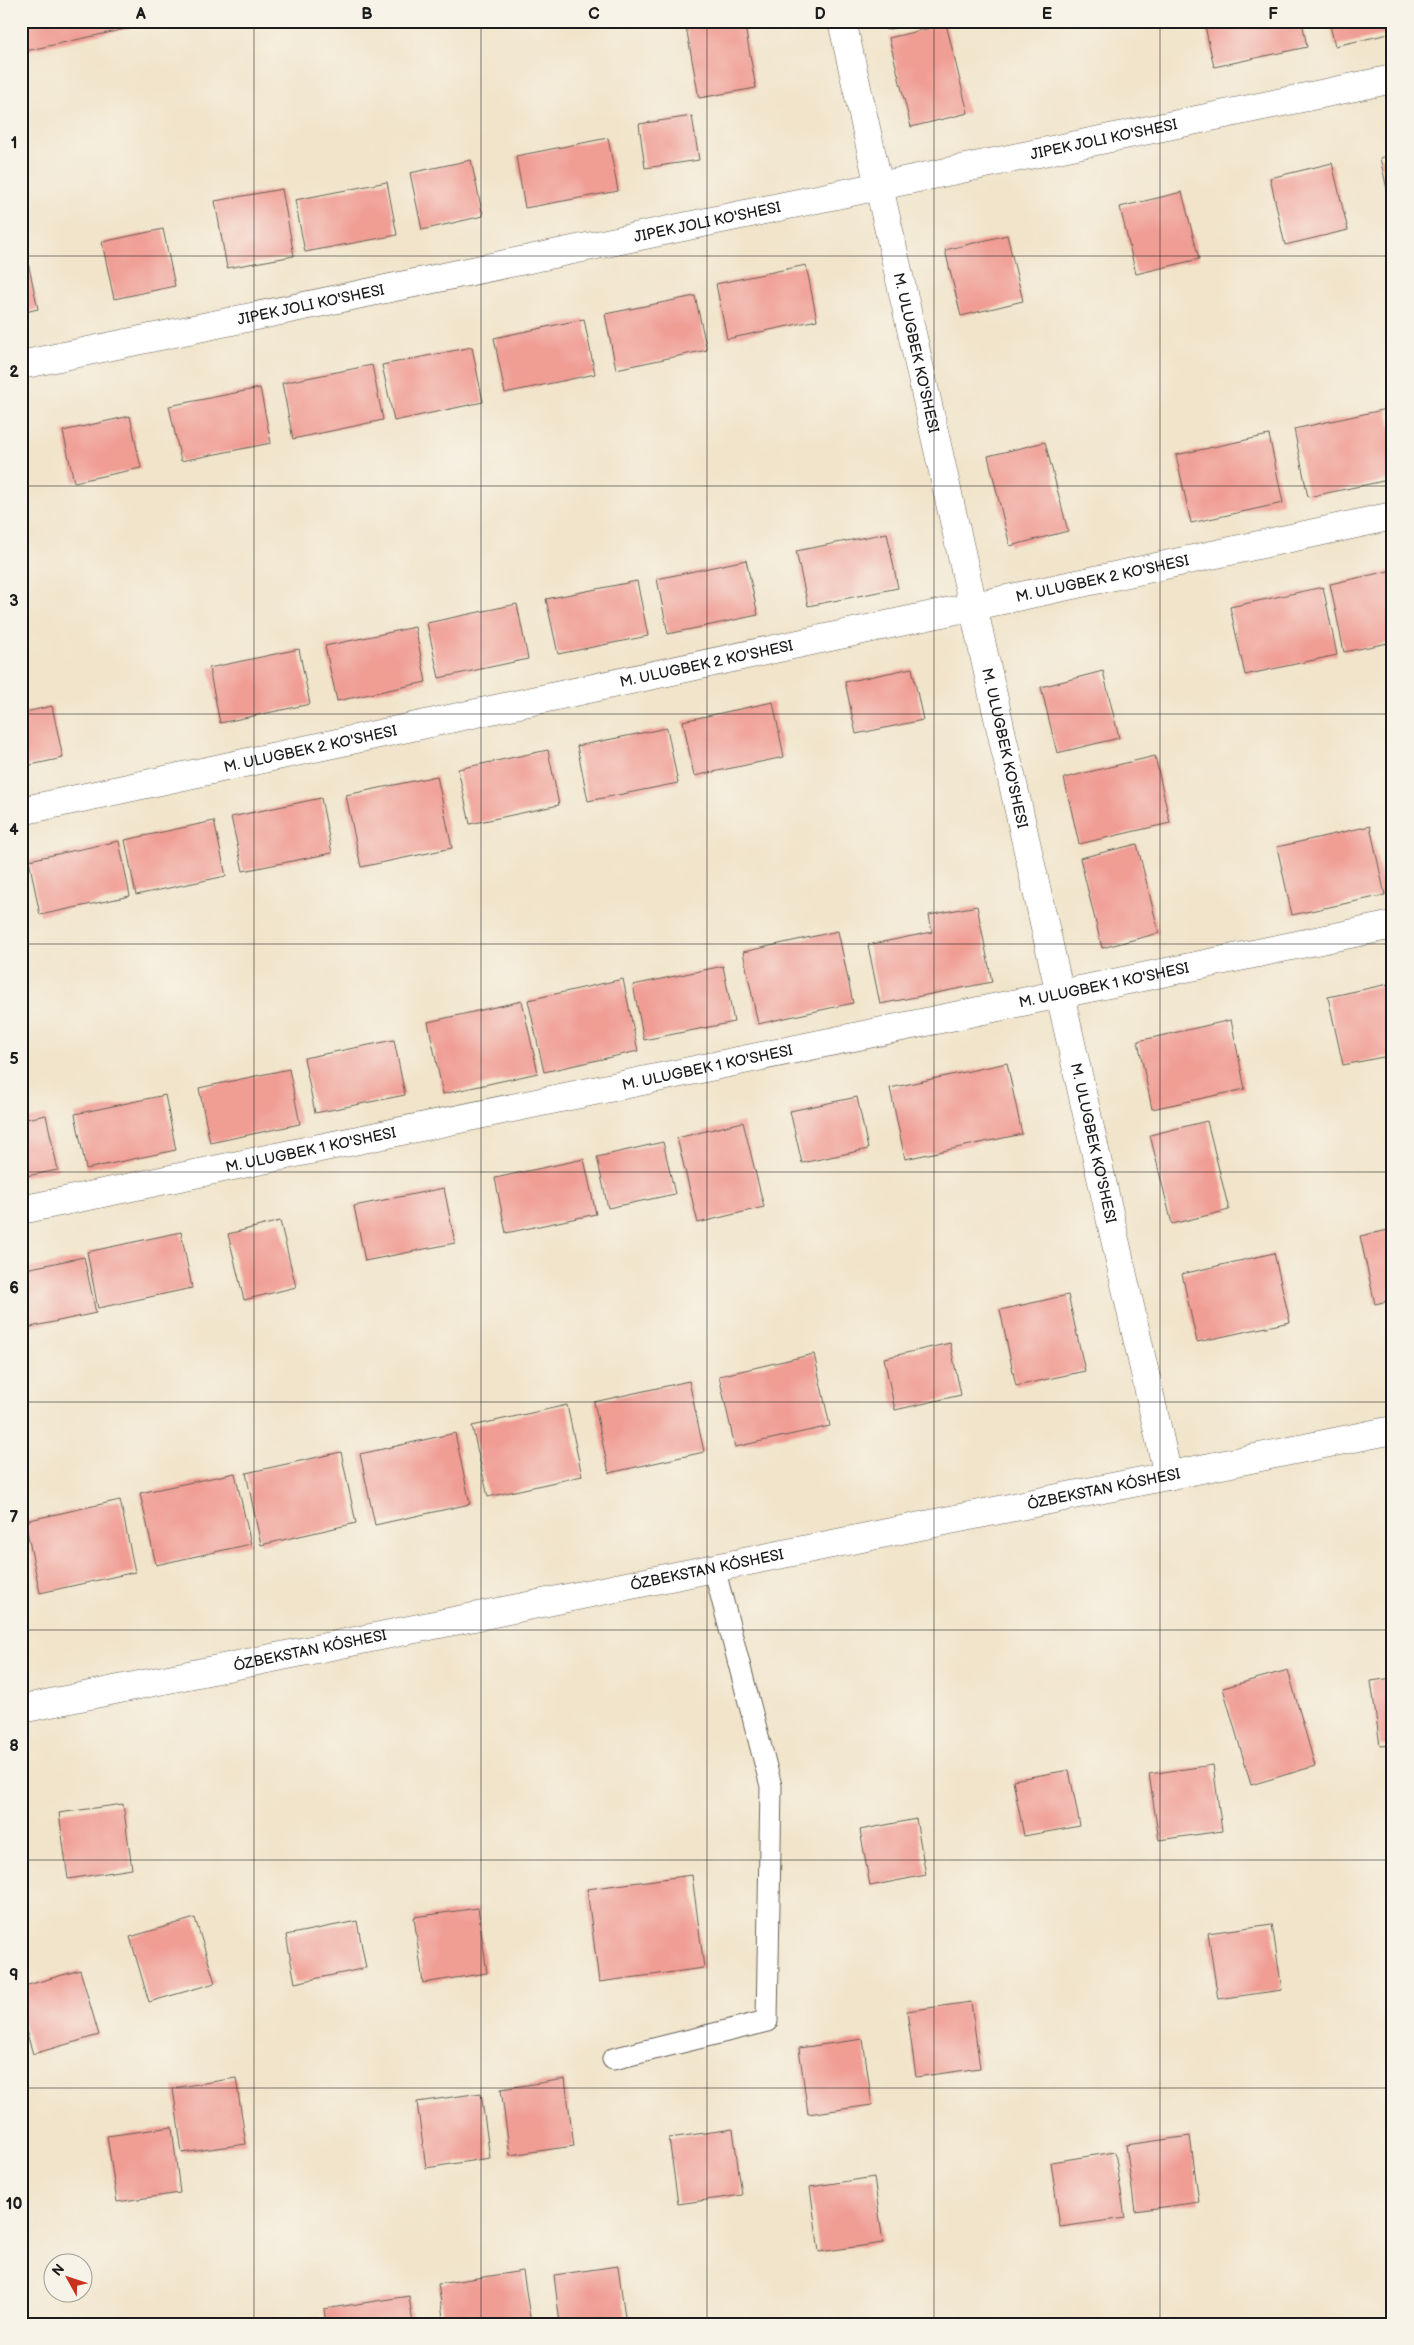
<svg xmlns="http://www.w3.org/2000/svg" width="1414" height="2345" font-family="'Balsamiq Sans',sans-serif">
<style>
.building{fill:#f09d94}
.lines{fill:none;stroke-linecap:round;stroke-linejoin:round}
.service-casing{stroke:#676259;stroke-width:23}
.minor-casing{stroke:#676259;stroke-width:29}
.tertiary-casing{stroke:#676259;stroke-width:29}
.service{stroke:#fff;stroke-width:21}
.minor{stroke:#fff;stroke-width:28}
.tertiary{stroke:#fff;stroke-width:28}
.grid{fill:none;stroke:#1c1c1c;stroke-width:1;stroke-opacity:0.55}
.labels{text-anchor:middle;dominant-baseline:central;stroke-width:5;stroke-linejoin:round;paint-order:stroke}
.street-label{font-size:15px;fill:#1c1c1c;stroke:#f7f3e8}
.neatline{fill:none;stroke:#1c1c1c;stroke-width:2}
.grid-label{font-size:16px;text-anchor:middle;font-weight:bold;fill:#1c1c1c}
</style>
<rect width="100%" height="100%" fill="#f7f3e8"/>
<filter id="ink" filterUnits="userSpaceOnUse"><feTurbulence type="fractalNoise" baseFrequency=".02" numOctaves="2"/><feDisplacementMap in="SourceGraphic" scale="10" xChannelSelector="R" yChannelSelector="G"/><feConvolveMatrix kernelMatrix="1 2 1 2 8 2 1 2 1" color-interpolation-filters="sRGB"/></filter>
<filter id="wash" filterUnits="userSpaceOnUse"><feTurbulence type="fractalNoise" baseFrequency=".0096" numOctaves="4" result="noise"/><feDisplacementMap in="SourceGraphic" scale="20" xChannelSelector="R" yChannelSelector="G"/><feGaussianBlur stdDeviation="1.12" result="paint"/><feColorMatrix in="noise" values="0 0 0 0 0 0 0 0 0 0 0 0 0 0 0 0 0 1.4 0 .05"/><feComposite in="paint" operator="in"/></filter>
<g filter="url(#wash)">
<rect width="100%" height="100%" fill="#f1e4ca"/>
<g id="blocks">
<g class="building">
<path d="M 21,21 L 129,21 L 130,28 L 21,52 Z"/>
<path d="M 685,21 L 744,21 L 756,88 L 699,98 Z"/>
<path d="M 884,21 L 919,21 L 919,22 L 886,30 Z"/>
<path d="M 1204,21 L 1302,21 L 1307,47 L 1214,67 Z"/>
<path d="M 1329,21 L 1393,21 L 1393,33 L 1335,46 Z"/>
<path d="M 946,24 L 968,113 L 911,127 L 889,38 Z"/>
<path d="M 692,116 L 699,160 L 645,168 L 639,124 Z"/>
<path d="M 608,138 L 618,191 L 525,208 L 516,156 Z"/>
<path d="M 1393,154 L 1393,211 L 1392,211 L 1380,158 Z"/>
<path d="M 471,160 L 483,216 L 422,230 L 410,173 Z"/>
<path d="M 1332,163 L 1348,230 L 1285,245 L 1270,178 Z"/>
<path d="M 387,182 L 397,235 L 305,252 L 295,200 Z"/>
<path d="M 282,189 L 294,256 L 227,268 L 215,201 Z"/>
<path d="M 1182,192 L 1199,259 L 1136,274 L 1120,207 Z"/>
<path d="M 163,229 L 175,286 L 114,299 L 102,242 Z"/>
<path d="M 1007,235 L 1023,301 L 961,316 L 945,250 Z"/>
<path d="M 26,253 L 38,309 L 21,313 L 21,254 Z"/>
<path d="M 806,265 L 817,320 L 727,339 L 716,284 Z"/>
<path d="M 695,296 L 707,350 L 616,369 L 605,314 Z"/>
<path d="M 584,319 L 595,374 L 505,393 L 494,338 Z"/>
<path d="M 472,347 L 483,402 L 394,421 L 382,365 Z"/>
<path d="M 372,365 L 383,420 L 293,439 L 282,383 Z"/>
<path d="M 260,388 L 271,443 L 181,461 L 169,406 Z"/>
<path d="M 1387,409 L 1393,438 L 1393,479 L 1308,497 L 1294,429 Z"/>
<path d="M 130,416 L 141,468 L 74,482 L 63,431 Z"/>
<path d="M 1269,435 L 1283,503 L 1191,523 L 1176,455 Z"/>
<path d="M 1045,442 L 1068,531 L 1010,546 L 988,456 Z"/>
<path d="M 887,533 L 898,588 L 808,606 L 796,551 Z"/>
<path d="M 746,560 L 758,615 L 668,634 L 657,579 Z"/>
<path d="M 1393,570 L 1393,642 L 1344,652 L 1330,584 Z"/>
<path d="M 637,581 L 648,636 L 558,654 L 546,599 Z"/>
<path d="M 1323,587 L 1337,655 L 1245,675 L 1230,607 Z"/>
<path d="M 517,604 L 528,659 L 439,678 L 427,623 Z"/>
<path d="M 415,627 L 426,682 L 337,701 L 325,646 Z"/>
<path d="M 299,649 L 310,704 L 220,723 L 209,668 Z"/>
<path d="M 912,668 L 923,720 L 856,734 L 845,682 Z"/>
<path d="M 1103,671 L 1119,738 L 1057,753 L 1041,687 Z"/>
<path d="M 773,702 L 784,757 L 694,776 L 683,721 Z"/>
<path d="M 52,706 L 63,758 L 21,767 L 21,713 Z"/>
<path d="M 667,728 L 678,783 L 588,801 L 577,746 Z"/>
<path d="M 548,750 L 559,805 L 470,824 L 458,769 Z"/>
<path d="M 1155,756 L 1170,823 L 1079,844 L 1064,778 Z"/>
<path d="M 437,776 L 452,848 L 361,867 L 346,795 Z"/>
<path d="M 321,798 L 332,853 L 243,871 L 231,817 Z"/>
<path d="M 214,821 L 226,876 L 136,895 L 125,840 Z"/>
<path d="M 1370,826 L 1385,895 L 1292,915 L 1277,847 Z"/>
<path d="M 119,841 L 130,896 L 40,915 L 29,860 Z"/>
<path d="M 1137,844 L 1159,933 L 1102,948 L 1080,858 Z"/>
<path d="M 977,906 L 992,982 L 880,1004 L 868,945 L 932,932 L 929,915 Z"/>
<path d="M 838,931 L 853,1003 L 758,1024 L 743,952 Z"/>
<path d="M 723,966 L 734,1022 L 644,1040 L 633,985 Z"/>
<path d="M 623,979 L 638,1051 L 544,1072 L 528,1000 Z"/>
<path d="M 1393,983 L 1393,1055 L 1343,1065 L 1328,997 Z"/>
<path d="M 522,1001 L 538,1073 L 443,1094 L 428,1022 Z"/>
<path d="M 1231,1020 L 1245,1089 L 1152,1109 L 1138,1041 Z"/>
<path d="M 394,1040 L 405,1095 L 315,1113 L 304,1058 Z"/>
<path d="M 1007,1063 L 1022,1134 L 905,1159 L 890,1088 Z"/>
<path d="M 289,1069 L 300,1124 L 210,1143 L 199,1088 Z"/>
<path d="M 165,1095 L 176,1150 L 86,1169 L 75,1114 Z"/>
<path d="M 857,1097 L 868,1149 L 802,1163 L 790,1111 Z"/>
<path d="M 46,1115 L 58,1170 L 21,1177 L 21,1120 Z"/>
<path d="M 1207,1121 L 1229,1210 L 1172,1224 L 1150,1135 Z"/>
<path d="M 743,1122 L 764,1207 L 698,1223 L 677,1138 Z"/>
<path d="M 663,1142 L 675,1194 L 608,1208 L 597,1157 Z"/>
<path d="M 584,1159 L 596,1214 L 506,1233 L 495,1178 Z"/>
<path d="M 444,1188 L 455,1243 L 365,1261 L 354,1206 Z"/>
<path d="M 280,1221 L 296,1287 L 244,1300 L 228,1234 Z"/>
<path d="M 1393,1229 L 1393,1300 L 1375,1304 L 1360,1236 Z"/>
<path d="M 181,1232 L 192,1288 L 98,1308 L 87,1252 Z"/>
<path d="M 1274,1253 L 1290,1322 L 1197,1342 L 1182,1274 Z"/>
<path d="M 84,1257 L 96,1313 L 21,1329 L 21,1270 Z"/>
<path d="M 1068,1295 L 1085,1371 L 1016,1386 L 1000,1310 Z"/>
<path d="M 950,1343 L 961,1395 L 895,1410 L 884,1358 Z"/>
<path d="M 814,1354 L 830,1426 L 735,1447 L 719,1376 Z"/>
<path d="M 689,1381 L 704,1452 L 609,1473 L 594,1402 Z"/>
<path d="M 567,1405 L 582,1476 L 488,1497 L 472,1426 Z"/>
<path d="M 455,1433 L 470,1504 L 375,1525 L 360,1454 Z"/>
<path d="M 341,1452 L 356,1523 L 261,1545 L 246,1473 Z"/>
<path d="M 235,1473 L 251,1544 L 156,1565 L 140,1493 Z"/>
<path d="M 120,1500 L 135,1572 L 40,1593 L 25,1521 Z"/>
<path d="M 21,1571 L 27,1594 L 21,1596 Z"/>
<path d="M 1288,1670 L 1315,1766 L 1251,1785 L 1223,1688 Z"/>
<path d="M 1393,1678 L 1393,1745 L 1380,1746 L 1371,1681 Z"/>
<path d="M 1213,1765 L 1222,1831 L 1159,1840 L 1149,1774 Z"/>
<path d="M 1069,1770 L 1080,1826 L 1024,1836 L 1013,1780 Z"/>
<path d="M 123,1804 L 132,1869 L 68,1879 L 59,1813 Z"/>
<path d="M 916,1819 L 926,1875 L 870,1886 L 860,1830 Z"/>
<path d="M 692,1875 L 704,1968 L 599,1982 L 587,1889 Z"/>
<path d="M 1393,1889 L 1393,1906 L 1392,1906 L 1388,1890 Z"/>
<path d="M 478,1908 L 487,1973 L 423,1983 L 414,1917 Z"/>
<path d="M 195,1918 L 215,1983 L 149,2002 L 130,1937 Z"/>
<path d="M 357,1921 L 366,1968 L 295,1983 L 286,1935 Z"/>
<path d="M 1272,1924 L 1282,1990 L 1218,1999 L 1208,1933 Z"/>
<path d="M 80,1970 L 99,2035 L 33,2054 L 21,2014 L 21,1987 Z"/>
<path d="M 971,2002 L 980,2068 L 916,2077 L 907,2011 Z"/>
<path d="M 863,2039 L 872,2105 L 808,2114 L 799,2048 Z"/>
<path d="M 236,2078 L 246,2144 L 182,2153 L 173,2088 Z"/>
<path d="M 565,2079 L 574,2146 L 510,2155 L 501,2089 Z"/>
<path d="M 481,2093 L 490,2158 L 426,2168 L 417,2102 Z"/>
<path d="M 172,2127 L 180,2193 L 117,2202 L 107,2136 Z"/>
<path d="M 733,2129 L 742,2195 L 678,2204 L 669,2138 Z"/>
<path d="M 1190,2136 L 1199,2202 L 1135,2211 L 1126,2145 Z"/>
<path d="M 1115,2152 L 1125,2218 L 1060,2227 L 1051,2162 Z"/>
<path d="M 874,2177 L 883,2243 L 819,2252 L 810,2187 Z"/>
<path d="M 618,2266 L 626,2324 L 560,2324 L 554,2275 Z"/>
<path d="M 523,2271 L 531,2324 L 444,2324 L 438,2284 Z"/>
<path d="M 409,2296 L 413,2324 L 326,2324 L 324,2309 Z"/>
<path d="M 316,2317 L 317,2324 L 279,2324 L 279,2323 Z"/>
</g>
</g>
</g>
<g filter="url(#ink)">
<use href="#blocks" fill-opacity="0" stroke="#676259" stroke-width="1"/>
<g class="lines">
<defs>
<path id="service" d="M 613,2059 L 767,2021 L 771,1786 L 714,1568"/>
<g id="minor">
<path id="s1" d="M 842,21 L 1168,1476"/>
<path id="s2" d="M 21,365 L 1393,79"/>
<path id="s3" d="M 21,811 L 1393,516"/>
<path id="s4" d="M 21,1210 L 1393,925"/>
</g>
<g id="tertiary">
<path id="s5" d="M 21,1709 L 1393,1430"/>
</g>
</defs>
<use href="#service" class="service-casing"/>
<use href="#minor" class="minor-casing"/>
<use href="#tertiary" class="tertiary-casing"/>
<use href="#service" class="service"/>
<use href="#minor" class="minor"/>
<use href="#tertiary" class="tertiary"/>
</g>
</g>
<path class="grid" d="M 254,21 L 254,2324M 481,21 L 481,2324M 707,21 L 707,2324M 934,21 L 934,2324M 1160,21 L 1160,2324M 21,256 L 1393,256M 21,486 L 1393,486M 21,714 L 1393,714M 21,944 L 1393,944M 21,1172 L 1393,1172M 21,1402 L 1393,1402M 21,1630 L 1393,1630M 21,1860 L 1393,1860M 21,2088 L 1393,2088"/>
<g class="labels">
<g class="street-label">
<text stroke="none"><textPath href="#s2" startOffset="1106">JIPEK JOLI KO'SHESI</textPath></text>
<text stroke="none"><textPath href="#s2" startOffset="701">JIPEK JOLI KO'SHESI</textPath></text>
<text stroke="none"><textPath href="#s2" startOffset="296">JIPEK JOLI KO'SHESI</textPath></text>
<text stroke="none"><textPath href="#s1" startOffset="340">M. ULUGBEK KO'SHESI</textPath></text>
<text stroke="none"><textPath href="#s3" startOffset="1106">M. ULUGBEK 2 KO'SHESI</textPath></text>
<text stroke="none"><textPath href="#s3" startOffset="701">M. ULUGBEK 2 KO'SHESI</textPath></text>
<text stroke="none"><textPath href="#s1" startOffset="745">M. ULUGBEK KO'SHESI</textPath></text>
<text stroke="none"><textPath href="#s3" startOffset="296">M. ULUGBEK 2 KO'SHESI</textPath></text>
<text stroke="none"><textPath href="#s4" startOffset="1106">M. ULUGBEK 1 KO'SHESI</textPath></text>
<text stroke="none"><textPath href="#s4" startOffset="701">M. ULUGBEK 1 KO'SHESI</textPath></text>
<text stroke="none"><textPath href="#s1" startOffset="1150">M. ULUGBEK KO'SHESI</textPath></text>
<text stroke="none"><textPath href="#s4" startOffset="296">M. ULUGBEK 1 KO'SHESI</textPath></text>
<text stroke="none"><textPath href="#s5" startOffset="1105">ÓZBEKSTAN KÓSHESI</textPath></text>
<text stroke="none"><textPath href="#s5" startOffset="700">ÓZBEKSTAN KÓSHESI</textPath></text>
<text stroke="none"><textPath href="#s5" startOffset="295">ÓZBEKSTAN KÓSHESI</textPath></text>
</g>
</g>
<rect width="1414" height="2345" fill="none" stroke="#f7f3e8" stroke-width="55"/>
<g transform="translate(68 2278) rotate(310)"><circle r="24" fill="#f7f3e8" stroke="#9f9d96"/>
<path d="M0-4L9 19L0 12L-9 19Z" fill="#c8321e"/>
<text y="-8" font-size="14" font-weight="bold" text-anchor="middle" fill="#1c1c1c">N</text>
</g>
<rect x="28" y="28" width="1358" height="2290" class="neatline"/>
<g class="grid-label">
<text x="141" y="19">A</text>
<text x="367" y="19">B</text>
<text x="594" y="19">C</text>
<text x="820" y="19">D</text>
<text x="1047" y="19">E</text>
<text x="1273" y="19">F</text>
<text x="14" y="148">1</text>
<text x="14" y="377">2</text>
<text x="14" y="606">3</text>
<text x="14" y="835">4</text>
<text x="14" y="1064">5</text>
<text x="14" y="1293">6</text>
<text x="14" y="1522">7</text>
<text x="14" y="1751">8</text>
<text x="14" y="1980">9</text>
<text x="14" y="2209">10</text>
</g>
</svg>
